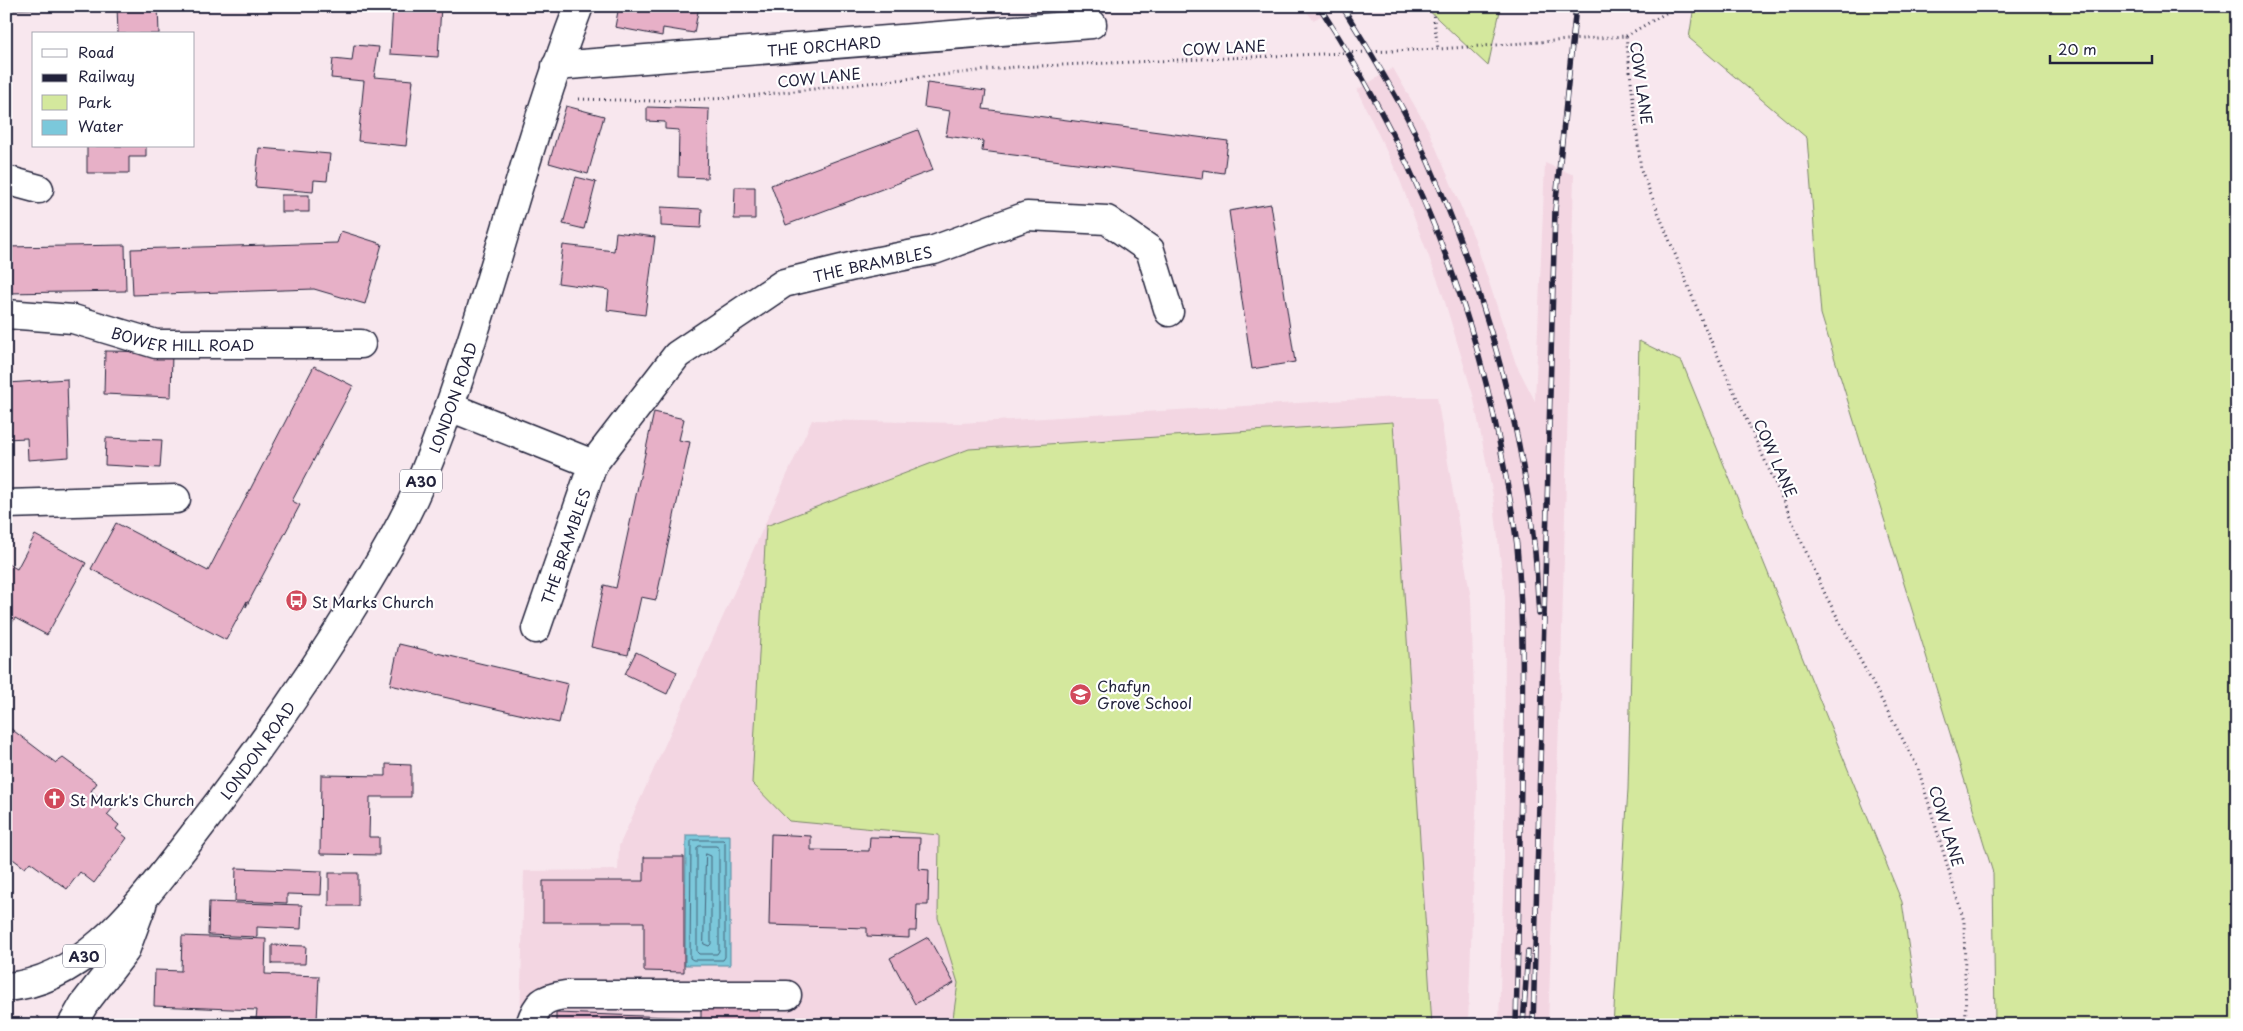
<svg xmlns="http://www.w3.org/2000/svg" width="2243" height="1031" font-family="'Playpen Sans',sans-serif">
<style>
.built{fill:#f3d6e2}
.green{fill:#d4e89d;stroke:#7b856c}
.water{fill:#7bc8db;stroke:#57869b}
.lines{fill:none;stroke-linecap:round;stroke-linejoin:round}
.shore{stroke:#46647b;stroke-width:1}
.building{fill:#e7b0c7;stroke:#22223b}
.minor-casing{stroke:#22223b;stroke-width:31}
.highway-casing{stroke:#22223b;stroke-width:31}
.path{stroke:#22223b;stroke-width:3;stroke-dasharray:1 4;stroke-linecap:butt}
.minor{stroke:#fff;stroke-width:28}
.highway{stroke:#fff;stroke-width:28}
.rail-casing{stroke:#22223b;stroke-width:5.5}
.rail{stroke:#fff;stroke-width:4;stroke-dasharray:11;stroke-linecap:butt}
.labels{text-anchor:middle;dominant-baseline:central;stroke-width:4.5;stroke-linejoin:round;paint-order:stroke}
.shield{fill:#fff;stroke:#646476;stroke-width:1}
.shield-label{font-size:14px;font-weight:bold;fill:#22223b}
.street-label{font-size:15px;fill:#22223b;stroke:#fff}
.poi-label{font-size:15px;fill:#22223b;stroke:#fff;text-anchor:start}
</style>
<rect width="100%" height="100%" fill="#f8e7ee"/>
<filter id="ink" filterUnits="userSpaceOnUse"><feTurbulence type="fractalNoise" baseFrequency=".02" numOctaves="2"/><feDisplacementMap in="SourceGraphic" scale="10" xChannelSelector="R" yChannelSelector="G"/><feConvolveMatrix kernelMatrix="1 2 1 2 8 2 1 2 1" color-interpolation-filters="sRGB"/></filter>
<g filter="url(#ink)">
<g class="built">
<path d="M 1303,6 L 1342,6 L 1313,20 Z"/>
<path d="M 1393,68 L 1428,129 L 1475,240 L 1516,364 L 1535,401 L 1545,163 L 1574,175 L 1561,668 L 1548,1025 L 1499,1025 L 1504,859 L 1505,598 L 1493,496 L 1473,395 L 1441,289 L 1398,175 L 1357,90 Z"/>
<path d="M 1396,397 L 1437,397 L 1471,599 L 1477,788 L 1468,1025 L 520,1025 L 524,871 L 618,870 L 619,846 L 812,420 L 961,423 Z"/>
</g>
<g class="green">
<path d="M 1424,6 L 1501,6 L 1488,66 Z"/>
<path d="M 1694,6 L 2237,6 L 2237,1025 L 1995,1025 L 1993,873 L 1821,314 L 1807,138 L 1689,38 Z"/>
<path d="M 1639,341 L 1682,362 L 1902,902 L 1920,1025 L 1613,1025 L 1628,789 Z"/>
<path d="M 1393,422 L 1432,1025 L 952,1025 L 958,983 L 938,918 L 939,835 L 789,821 L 752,783 L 766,526 L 969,449 Z"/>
</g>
<path class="water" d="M 686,835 L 730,835 L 730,965 L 685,965 Z"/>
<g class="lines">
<g class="shore">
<path d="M 693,840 L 723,840 L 725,842 L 725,957 L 723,960 L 693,960 L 690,958 L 691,842 Z"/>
<path d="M 699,846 L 716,846 L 719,848 L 719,951 L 717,954 L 699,954 L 697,952 L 697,849 Z"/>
<path d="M 706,854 L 711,856 L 711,944 L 709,946 L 704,944 Z"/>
</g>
</g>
<g class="building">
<path d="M 6,6 L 62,6 L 62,8 L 6,10 Z"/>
<path d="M 117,6 L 158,6 L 159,34 L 118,34 Z"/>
<path d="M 393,6 L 441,6 L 438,57 L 390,54 Z"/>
<path d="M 619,6 L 699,6 L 694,33 L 663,28 L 662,36 L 615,27 Z"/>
<path d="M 354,45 L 379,47 L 374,77 L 413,80 L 406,146 L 358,141 L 364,81 L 331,78 L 333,59 L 352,61 Z"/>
<path d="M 927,83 L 986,91 L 983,109 L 1228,141 L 1224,173 L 1203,170 L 1202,179 L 982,151 L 983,141 L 946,136 L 950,111 L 924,107 Z"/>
<path d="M 566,106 L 604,116 L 588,174 L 549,163 Z"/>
<path d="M 647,107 L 709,109 L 707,178 L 678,177 L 679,130 L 665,129 L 665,122 L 647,121 Z"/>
<path d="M 918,130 L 933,170 L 786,225 L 771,185 Z"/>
<path d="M 87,146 L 146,146 L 146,157 L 129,157 L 129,173 L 87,173 Z"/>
<path d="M 259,148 L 330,154 L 327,181 L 314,180 L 313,192 L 255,187 Z"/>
<path d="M 576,177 L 596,182 L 584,229 L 563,224 Z"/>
<path d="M 735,187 L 755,187 L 755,219 L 734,219 Z"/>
<rect x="281" y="195" width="28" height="17"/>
<path d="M 1271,204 L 1295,362 L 1252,369 L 1229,211 Z"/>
<path d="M 661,207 L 702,209 L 701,228 L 661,226 Z"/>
<path d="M 341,231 L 382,244 L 365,304 L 314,289 L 133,295 L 131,249 L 337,243 Z"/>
<path d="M 616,232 L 655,237 L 645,315 L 607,310 L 609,290 L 558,283 L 563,245 L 614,251 Z"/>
<path d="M 125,245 L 126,291 L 6,293 L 6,247 Z"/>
<path d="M 105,351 L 172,352 L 171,397 L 104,394 Z"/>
<path d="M 314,366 L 353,386 L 292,501 L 300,505 L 246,607 L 247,601 L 226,640 L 91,569 L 116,523 L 208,571 Z"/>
<path d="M 6,369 L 8,383 L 67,379 L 69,457 L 28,460 L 27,438 L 6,439 Z"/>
<path d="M 654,412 L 684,419 L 679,440 L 690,442 L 656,600 L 641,597 L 628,655 L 591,647 L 604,585 L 616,588 Z"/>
<path d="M 106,438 L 162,440 L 160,468 L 105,465 Z"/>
<path d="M 35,535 L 86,563 L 47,635 L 15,618 L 6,633 L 6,563 L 17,569 Z"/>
<path d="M 399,644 L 568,684 L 559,723 L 390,685 Z"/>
<path d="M 636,652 L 677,672 L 667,694 L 625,674 Z"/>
<path d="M 6,725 L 56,763 L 63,758 L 97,783 L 91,791 L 113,808 L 107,815 L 119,825 L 116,829 L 127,838 L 94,883 L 80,872 L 67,889 L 30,862 L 25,868 L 6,854 L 6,841 L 11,834 L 6,831 Z"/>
<path d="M 386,764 L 411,765 L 411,797 L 370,797 L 369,837 L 379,837 L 379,855 L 320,854 L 321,775 L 386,776 Z"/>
<path d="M 771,834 L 811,836 L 811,850 L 869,851 L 870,837 L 920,838 L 919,869 L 929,870 L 928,905 L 917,905 L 916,931 L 909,931 L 909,938 L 867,936 L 867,928 L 769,925 Z"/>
<path d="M 644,857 L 684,857 L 684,972 L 644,971 L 644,922 L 543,922 L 543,881 L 644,881 Z"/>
<path d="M 236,868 L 322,871 L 321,895 L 287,894 L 287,903 L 235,901 Z"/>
<rect x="329" y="873" width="29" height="33"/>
<path d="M 209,902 L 302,905 L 301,929 L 257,927 L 257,937 L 208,935 Z"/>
<path d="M 182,936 L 266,939 L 265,974 L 319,976 L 317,1021 L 256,1019 L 257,1010 L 154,1006 L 155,970 L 181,971 Z"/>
<path d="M 928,937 L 954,983 L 915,1004 L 890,958 Z"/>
<path d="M 272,945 L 306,946 L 305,964 L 272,964 Z"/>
<path d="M 701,1003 L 760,1004 L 759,1025 L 556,1025 L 556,1013 L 701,1018 Z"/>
</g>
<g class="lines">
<defs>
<g id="minor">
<path id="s1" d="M 556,66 L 1092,24"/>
<path d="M 6,180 L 39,189"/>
<path id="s2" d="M 6,314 L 73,319 L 156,344 L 361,344"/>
<path d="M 450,407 L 593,464"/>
<path d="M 6,504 L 176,499"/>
<path id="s3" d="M 536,629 L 593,464 L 677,355 L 784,283 L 854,266 L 934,250 L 1027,216 L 1107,220 L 1150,250 L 1169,312"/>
<path d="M 530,1025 C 537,1003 543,998 565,995 L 787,995"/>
</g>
<g id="highway">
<path id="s4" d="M 6,987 C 86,982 143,899 189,841 C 249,764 306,684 357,600 C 379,563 402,526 419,486 C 484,330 518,164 579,6"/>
<path d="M 72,1025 L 84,1004 L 125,951 L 142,905"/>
</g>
</defs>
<use href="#minor" class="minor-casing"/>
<use href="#highway" class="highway-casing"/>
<g class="path">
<path d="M 1432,6 L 1438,49"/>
<path d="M 1626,36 L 1671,10 L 1671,6"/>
<path d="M 579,99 L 654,101 L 731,98 L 1015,67 L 1438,49 L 1626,36 L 1641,170 L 1703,323 L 1826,596 L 1918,768 L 1964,921 L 1966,1025"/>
<path d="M 39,1025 L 36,1024 L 40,1013"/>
</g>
<use href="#minor" class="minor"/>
<use href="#highway" class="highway"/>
<defs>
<g id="rail">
<path d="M 1319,6 C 1410,147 1475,302 1504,467 C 1509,493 1514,520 1517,546 C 1524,624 1523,702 1521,780 C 1520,862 1518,943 1516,1025"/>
<path d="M 1342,6 C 1367,47 1393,88 1414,131 C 1474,257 1519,404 1534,543 C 1537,566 1537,591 1539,614"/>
<path d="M 1523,1025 L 1528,951"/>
<path d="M 1533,1025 L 1555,210 L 1576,6"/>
</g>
</defs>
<use href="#rail" class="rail-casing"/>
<use href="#rail" class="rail"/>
</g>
</g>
<defs>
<symbol id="bus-disc" viewBox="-11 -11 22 22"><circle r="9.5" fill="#d1495b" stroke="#fff"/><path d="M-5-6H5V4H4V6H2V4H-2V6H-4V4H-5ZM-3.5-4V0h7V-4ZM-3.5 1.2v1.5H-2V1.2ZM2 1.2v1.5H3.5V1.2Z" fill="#fff"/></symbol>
<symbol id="school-disc" viewBox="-11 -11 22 22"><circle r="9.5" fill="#d1495b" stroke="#fff"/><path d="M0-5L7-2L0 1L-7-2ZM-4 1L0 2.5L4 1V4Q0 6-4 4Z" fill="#fff"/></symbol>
<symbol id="church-disc" viewBox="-11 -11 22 22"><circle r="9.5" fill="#d1495b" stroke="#fff"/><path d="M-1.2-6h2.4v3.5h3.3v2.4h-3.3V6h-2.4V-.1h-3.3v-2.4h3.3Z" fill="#fff"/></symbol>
</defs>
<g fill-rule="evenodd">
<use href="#bus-disc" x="284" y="588" width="25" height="25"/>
<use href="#school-disc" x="1068" y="682" width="25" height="25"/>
<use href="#church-disc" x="42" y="786" width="25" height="25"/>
</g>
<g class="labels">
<g class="shield">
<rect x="400" y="469.5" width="42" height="23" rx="4"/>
<rect x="63" y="944.5" width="42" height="23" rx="4"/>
</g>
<g class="shield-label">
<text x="421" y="481">A30</text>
<text x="84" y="956">A30</text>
</g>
<g class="street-label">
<text stroke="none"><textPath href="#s1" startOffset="269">THE ORCHARD</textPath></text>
<text transform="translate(1224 47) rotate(-3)">COW LANE</text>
<text transform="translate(819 77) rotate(-6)">COW LANE</text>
<text transform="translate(1642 83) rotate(82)">COW LANE</text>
<text stroke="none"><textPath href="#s3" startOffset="532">THE BRAMBLES</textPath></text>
<text stroke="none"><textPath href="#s2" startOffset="180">BOWER HILL ROAD</textPath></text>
<text stroke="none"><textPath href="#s4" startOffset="760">LONDON ROAD</textPath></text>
<text transform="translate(1776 458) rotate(66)">COW LANE</text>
<text stroke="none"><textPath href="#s3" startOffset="88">THE BRAMBLES</textPath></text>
<text stroke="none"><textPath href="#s4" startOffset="355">LONDON ROAD</textPath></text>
<text transform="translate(1947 826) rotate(73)">COW LANE</text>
</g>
<g class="poi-label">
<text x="312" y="601">St Marks Church</text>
<text x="1097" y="685">Chafyn<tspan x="1097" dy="17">Grove School</tspan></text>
<text x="70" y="799">St Mark's Church</text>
</g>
</g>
<rect width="2243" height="1031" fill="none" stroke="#fff" stroke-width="25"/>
<rect x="12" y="12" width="2218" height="1006" fill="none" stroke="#22223b" stroke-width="2" filter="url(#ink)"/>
<rect x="32" y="32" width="162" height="115" fill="#ffffff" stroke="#a7a7b1"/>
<rect x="42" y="49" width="25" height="8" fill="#ffffff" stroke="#a7a7b1"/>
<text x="78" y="58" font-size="15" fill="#22223b">Road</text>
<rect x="42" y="74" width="25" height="8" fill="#22223b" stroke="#a7a7b1"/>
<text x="78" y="82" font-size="15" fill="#22223b">Railway</text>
<rect x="42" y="95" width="25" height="15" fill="#d4e89d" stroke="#a7a7b1"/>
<text x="78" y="108" font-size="15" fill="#22223b">Park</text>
<rect x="42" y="120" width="25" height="15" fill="#7bc8db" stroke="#a7a7b1"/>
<text x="78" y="132" font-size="15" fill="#22223b">Water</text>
<path d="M2050 55v8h102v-8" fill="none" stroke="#22223b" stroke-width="2.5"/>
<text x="2058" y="55" font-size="15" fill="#22223b" stroke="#ffffff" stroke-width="4" paint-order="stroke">20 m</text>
</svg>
